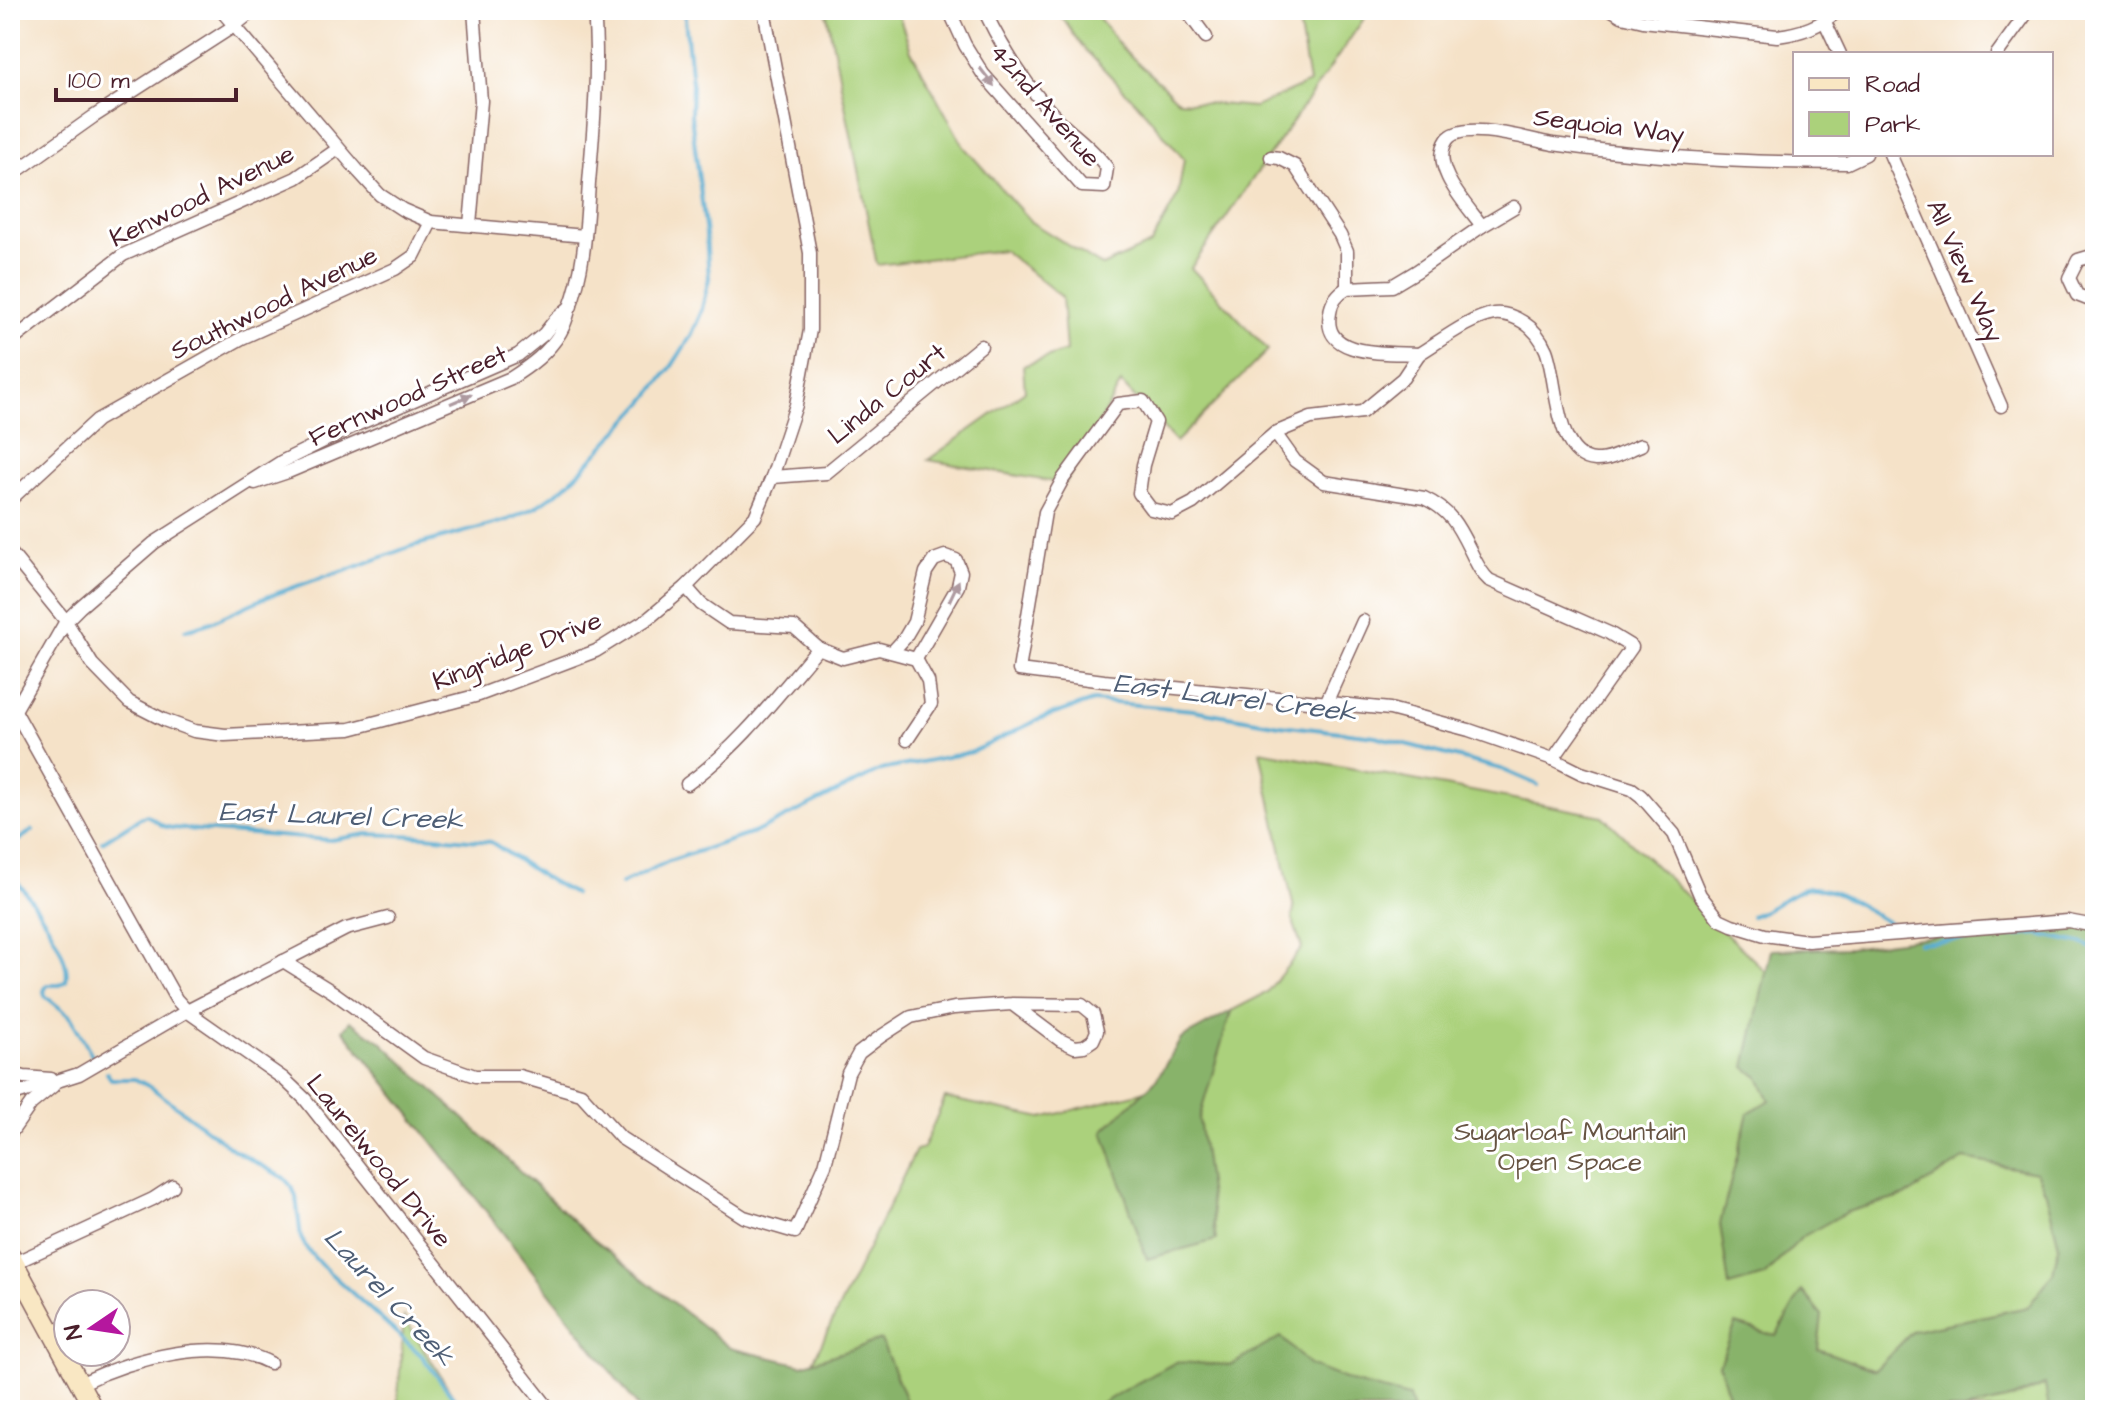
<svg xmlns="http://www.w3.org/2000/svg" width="2105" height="1420" font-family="'Architects Daughter',sans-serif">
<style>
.green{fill:#abd17b;stroke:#7a7853;stroke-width:2}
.forest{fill:#88b36b;stroke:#69694b;stroke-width:2}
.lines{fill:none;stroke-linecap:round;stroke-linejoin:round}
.stream{stroke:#54abd0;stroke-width:4}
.minor-casing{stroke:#866362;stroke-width:15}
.secondary-casing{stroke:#866362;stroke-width:21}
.minor{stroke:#fff;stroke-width:12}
.secondary{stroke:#f9e7c3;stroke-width:18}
.oneway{fill:#ae9aa0}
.labels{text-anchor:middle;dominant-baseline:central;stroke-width:6;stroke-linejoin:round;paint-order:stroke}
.street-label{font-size:26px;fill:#4a1f2b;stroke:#fff}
.park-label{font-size:26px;fill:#675443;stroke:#fff}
.water-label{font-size:28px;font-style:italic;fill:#4e5e75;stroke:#fff}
</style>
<rect width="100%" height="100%" fill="#fff"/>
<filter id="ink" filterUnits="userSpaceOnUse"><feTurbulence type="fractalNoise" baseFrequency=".0125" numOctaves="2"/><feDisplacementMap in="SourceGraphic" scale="16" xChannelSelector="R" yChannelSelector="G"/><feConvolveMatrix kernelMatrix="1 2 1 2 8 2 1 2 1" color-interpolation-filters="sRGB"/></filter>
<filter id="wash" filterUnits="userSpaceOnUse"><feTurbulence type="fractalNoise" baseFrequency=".006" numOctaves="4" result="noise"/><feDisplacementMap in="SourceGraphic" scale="32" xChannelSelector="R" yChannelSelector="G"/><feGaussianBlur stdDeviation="1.8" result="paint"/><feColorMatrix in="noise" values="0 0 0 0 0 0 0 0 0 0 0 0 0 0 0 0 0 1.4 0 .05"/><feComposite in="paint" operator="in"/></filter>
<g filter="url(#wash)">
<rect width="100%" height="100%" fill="#f5e2c8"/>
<g class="green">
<path d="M 826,10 L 897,10 L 911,51 L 964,147 L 1031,222 L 1102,266 L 1151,244 L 1178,195 L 1184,159 L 1143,110 L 1081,45 L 1057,10 L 1093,10 L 1121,47 L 1179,101 L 1255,107 L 1309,83 L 1297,10 L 1370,10 L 1191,268 L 1268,350 L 1176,442 L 1121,383 L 1065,484 L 928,460 L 1025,391 L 1023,366 L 1066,351 L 1062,297 L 1003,250 L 877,265 Z"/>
<path d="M 1260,751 L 1603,816 L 1797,1001 L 2095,1026 L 2095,1410 L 789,1410 L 916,1150 L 923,1148 L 945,1098 L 1042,1118 L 1212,1074 L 1231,1011 L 1266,993 L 1302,948 L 1292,918 L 1294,909 Z"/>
<path d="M 404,1317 L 462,1410 L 397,1410 Z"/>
</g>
<g class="forest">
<path d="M 2068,917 L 2095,922 L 2095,1410 L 2049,1410 L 2045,1385 L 2014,1398 L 1964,1410 L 1740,1410 L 1731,1405 L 1719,1364 L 1736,1324 L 1776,1336 L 1802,1291 L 1822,1315 L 1818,1349 L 1875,1370 L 1913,1331 L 2028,1307 L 2053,1273 L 2059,1246 L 2046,1193 L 2036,1172 L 1964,1159 L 1905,1196 L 1847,1212 L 1802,1237 L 1764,1276 L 1729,1286 L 1720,1224 L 1748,1113 L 1770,1100 L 1759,1078 L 1745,1067 L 1771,950 L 1850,948 Z"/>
<path d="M 1231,1011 L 1199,1119 L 1216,1240 L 1147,1259 L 1103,1131 L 1156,1080 L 1181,1039 Z"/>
<path d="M 350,1021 L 380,1041 L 593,1239 L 730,1348 L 802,1365 L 881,1340 L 910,1410 L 641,1410 C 541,1284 445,1155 343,1030 Z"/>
<path d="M 1281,1337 L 1309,1365 L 1355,1383 L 1409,1397 L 1413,1410 L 1092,1410 L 1122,1391 L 1176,1362 L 1231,1365 Z"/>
</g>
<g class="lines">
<g class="stream">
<path d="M 185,630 L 209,623 L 264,598 L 314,580 L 345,571 L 409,547 L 508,520 L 536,507 L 562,489 L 577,475 L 645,401 L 672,366 L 691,336 L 701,313 L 709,278 L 706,235 L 691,115 L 692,83 L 684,10"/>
<path d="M 102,842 L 142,817 L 147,815 L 163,826 L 172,828 L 331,840 L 367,834 L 425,836 L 491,842 L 542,876 L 574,894"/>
<path d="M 10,846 L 33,830"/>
<path d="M 10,873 C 28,894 73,954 66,981 L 60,985 L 47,985 L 44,991 L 45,996 L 70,1016 L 92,1055"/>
<path d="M 621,884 L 669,861 L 756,832 L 881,770 L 972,752 L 1042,718 L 1093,701 L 1193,710 L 1280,725 L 1375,736 L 1501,769 L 1538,785"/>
<path d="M 1751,916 C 1770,911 1784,897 1801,890 C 1828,880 1869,912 1892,925"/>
<path d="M 1918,943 L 2038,934 L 2084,944 L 2095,949"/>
<path d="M 107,1073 L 111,1079 L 135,1079 L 152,1088 L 234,1150 L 284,1178 L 292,1187 L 296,1197 L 301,1238 L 307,1249 L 320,1264 L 421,1355 L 463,1410"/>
</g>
</g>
</g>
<g filter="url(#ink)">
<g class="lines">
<defs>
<g id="minor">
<path d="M 221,10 L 359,172 L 380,195 L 403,210 L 431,222 L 585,236"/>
<path d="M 949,10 L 965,45 L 983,74 L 1082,186 L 1104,187 L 1107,168 C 1094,149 1074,136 1058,120 C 1027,87 1003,50 984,10"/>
<path d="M 1186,10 L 1206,37"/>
<path d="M 1612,10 L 1622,16 L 1643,21 L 1777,36 C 1802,33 1820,26 1839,10"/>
<path d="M 1825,22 L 1840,54"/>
<path d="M 1997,54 L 2029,10"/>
<path d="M 1890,154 L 2001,406"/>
<path d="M 1271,157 L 1279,158 L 1295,166 L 1340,235 L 1347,251 L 1347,288"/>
<path d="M 10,176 L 93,117 L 234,26 L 254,10"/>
<path d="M 1514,207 L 1482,226 L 1417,271 L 1392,286 L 1347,288 C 1338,293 1331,302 1330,313 C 1321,359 1390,352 1419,354 L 1403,378 L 1362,412 L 1311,418 L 1275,433 L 1193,503 L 1172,514 L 1151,509 L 1139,493 L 1143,465 L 1156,422 L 1143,401 L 1118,404 L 1063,479 L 1045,512 L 1019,670 L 1104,681 L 1390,709 L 1469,730 L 1553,759 L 1581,773 L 1632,789 L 1641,796 L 1674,834 L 1700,895 L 1719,919 L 1732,925 L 1765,935 L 1808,941 L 2068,921 L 2095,926"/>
<path d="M 470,225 L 481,101 L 474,10"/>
<path d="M 1482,226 C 1467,205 1429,167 1447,140 C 1461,119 1531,140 1553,144 C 1651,158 1748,163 1847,163 L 1866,154"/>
<path d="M 2095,255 L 2078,260 L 2069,278 L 2077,295 L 2095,302"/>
<path d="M 10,342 L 123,255 L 296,178 L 338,149"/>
<path d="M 1419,354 C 1439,342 1471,317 1494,314 C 1504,313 1515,317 1523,322 C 1534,329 1541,338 1546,350 C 1558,380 1554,457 1595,460 C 1610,461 1628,450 1641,445"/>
<path d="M 1275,433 L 1295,461 L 1324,482 L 1424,498 C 1452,511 1459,528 1472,554 C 1477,564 1481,573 1489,580 L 1609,633 L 1632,647 L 1553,759"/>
<path d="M 772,477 L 826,473 L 981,346"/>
<path d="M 255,483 L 288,472 L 511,378 C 530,366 548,353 560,333 C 564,326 567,318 569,310 C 585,268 586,227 589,183 C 594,125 599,68 594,10"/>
<path d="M 10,500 L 97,420 L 242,338 L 395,269 L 414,256 L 431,222"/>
<path d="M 10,552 L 66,621 L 92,664 L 129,702 L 164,720 L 194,731 L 225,735 L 350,729 L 479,695 L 596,651 L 649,618 L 686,587 L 755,517 L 772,477 L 796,405 L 810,330 L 810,253 L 764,10"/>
<path d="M 686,587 L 701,604 L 729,623 L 794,627 L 818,648 L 843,658 L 879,649 L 916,659 L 928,681 L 931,704 L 907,740"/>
<path d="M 892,652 L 904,639 L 914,622 L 926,572 L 934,560 L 945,556 L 956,560 L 961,572 L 958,586 L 916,659"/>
<path d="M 1326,703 L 1363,621"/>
<path d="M 15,711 L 176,999 L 187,1011 L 284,1079 L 305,1099 L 550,1410"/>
<path d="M 10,719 L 66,621 L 80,607 L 154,543 L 281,462 L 356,425 L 518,355 L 544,334 L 556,319 L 571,306"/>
<path d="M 687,784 C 738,748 778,695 818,648"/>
<path d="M 283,961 L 333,992 L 424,1058 L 475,1076 L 519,1076 L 581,1094 L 621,1138 L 744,1217 L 795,1232 L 825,1165 L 848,1073 L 859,1053 L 880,1037 L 911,1017 L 954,1008 L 1012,1004 L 1082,1005 L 1093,1014 L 1097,1031 L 1093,1040 L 1084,1046 L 1075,1047 L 1060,1040 L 1012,1004"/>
<path d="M 10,1073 L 24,1077 L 51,1079"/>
<path d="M 10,1096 L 79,1074 L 187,1011 L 346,929 L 388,918"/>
<path d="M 10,1134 L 31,1104 L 53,1086"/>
<path d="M 10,1265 L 153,1199 L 173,1186"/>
<path d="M 80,1384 C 131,1359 216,1335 270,1363"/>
</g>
<path id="secondary" d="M 10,1255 L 94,1410"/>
</defs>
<use href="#minor" class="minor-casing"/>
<use href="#secondary" class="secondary-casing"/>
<use href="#minor" class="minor"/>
<use href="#secondary" class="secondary"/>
</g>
<defs><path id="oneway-solid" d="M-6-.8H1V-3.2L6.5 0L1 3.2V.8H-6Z" transform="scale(2)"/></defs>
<g class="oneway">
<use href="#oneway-solid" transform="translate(987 77) rotate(52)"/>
<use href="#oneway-solid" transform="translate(461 399) rotate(-23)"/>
<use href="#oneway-solid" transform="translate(954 591) rotate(-65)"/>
</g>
</g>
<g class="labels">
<g class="street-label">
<text transform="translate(1045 105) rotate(49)">42nd Avenue</text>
<text transform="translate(1609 126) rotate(7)">Sequoia Way</text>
<text transform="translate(202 196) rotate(-26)">Kenwood Avenue</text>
<text transform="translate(1965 271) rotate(66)">All View Way</text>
<text transform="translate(274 303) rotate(-26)">Southwood Avenue</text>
<text transform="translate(887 394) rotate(-39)">Linda Court</text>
<text transform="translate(408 396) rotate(-24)">Fernwood Street</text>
<text transform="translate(517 651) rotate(-21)">Kingridge Drive</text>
<text transform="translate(379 1161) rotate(51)">Laurelwood Drive</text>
</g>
<g class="park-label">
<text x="1570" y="1132">Sugarloaf Mountain<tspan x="1570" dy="30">Open Space</tspan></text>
</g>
<g class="water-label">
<text transform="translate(1235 698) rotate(7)">East Laurel Creek</text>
<text transform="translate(341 816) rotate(2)">East Laurel Creek</text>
<text transform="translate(389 1297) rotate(47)">Laurel Creek</text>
</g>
</g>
<rect width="2105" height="1420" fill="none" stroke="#fff" stroke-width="40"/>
<rect x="1793" y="52" width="260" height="104" fill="#ffffff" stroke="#b7a5aa" stroke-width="2"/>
<rect x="1809" y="78" width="40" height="12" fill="#f9e7c3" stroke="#b7a5aa" stroke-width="2"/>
<text x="1865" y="92" font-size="24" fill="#4a1f2b">Road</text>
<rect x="1809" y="112" width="40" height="24" fill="#abd17b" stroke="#b7a5aa" stroke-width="2"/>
<text x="1865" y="132" font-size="24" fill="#4a1f2b">Park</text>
<g transform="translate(92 1328) rotate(257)"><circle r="38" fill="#ffffff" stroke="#b7a5aa" stroke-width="2"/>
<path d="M0-6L14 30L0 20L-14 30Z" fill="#b5179e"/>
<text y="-12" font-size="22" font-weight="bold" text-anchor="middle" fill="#4a1f2b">N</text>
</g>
<path d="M56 88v12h180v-12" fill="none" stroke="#4a1f2b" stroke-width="4"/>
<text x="68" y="88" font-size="24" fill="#4a1f2b" stroke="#ffffff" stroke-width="6" paint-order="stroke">100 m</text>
</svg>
